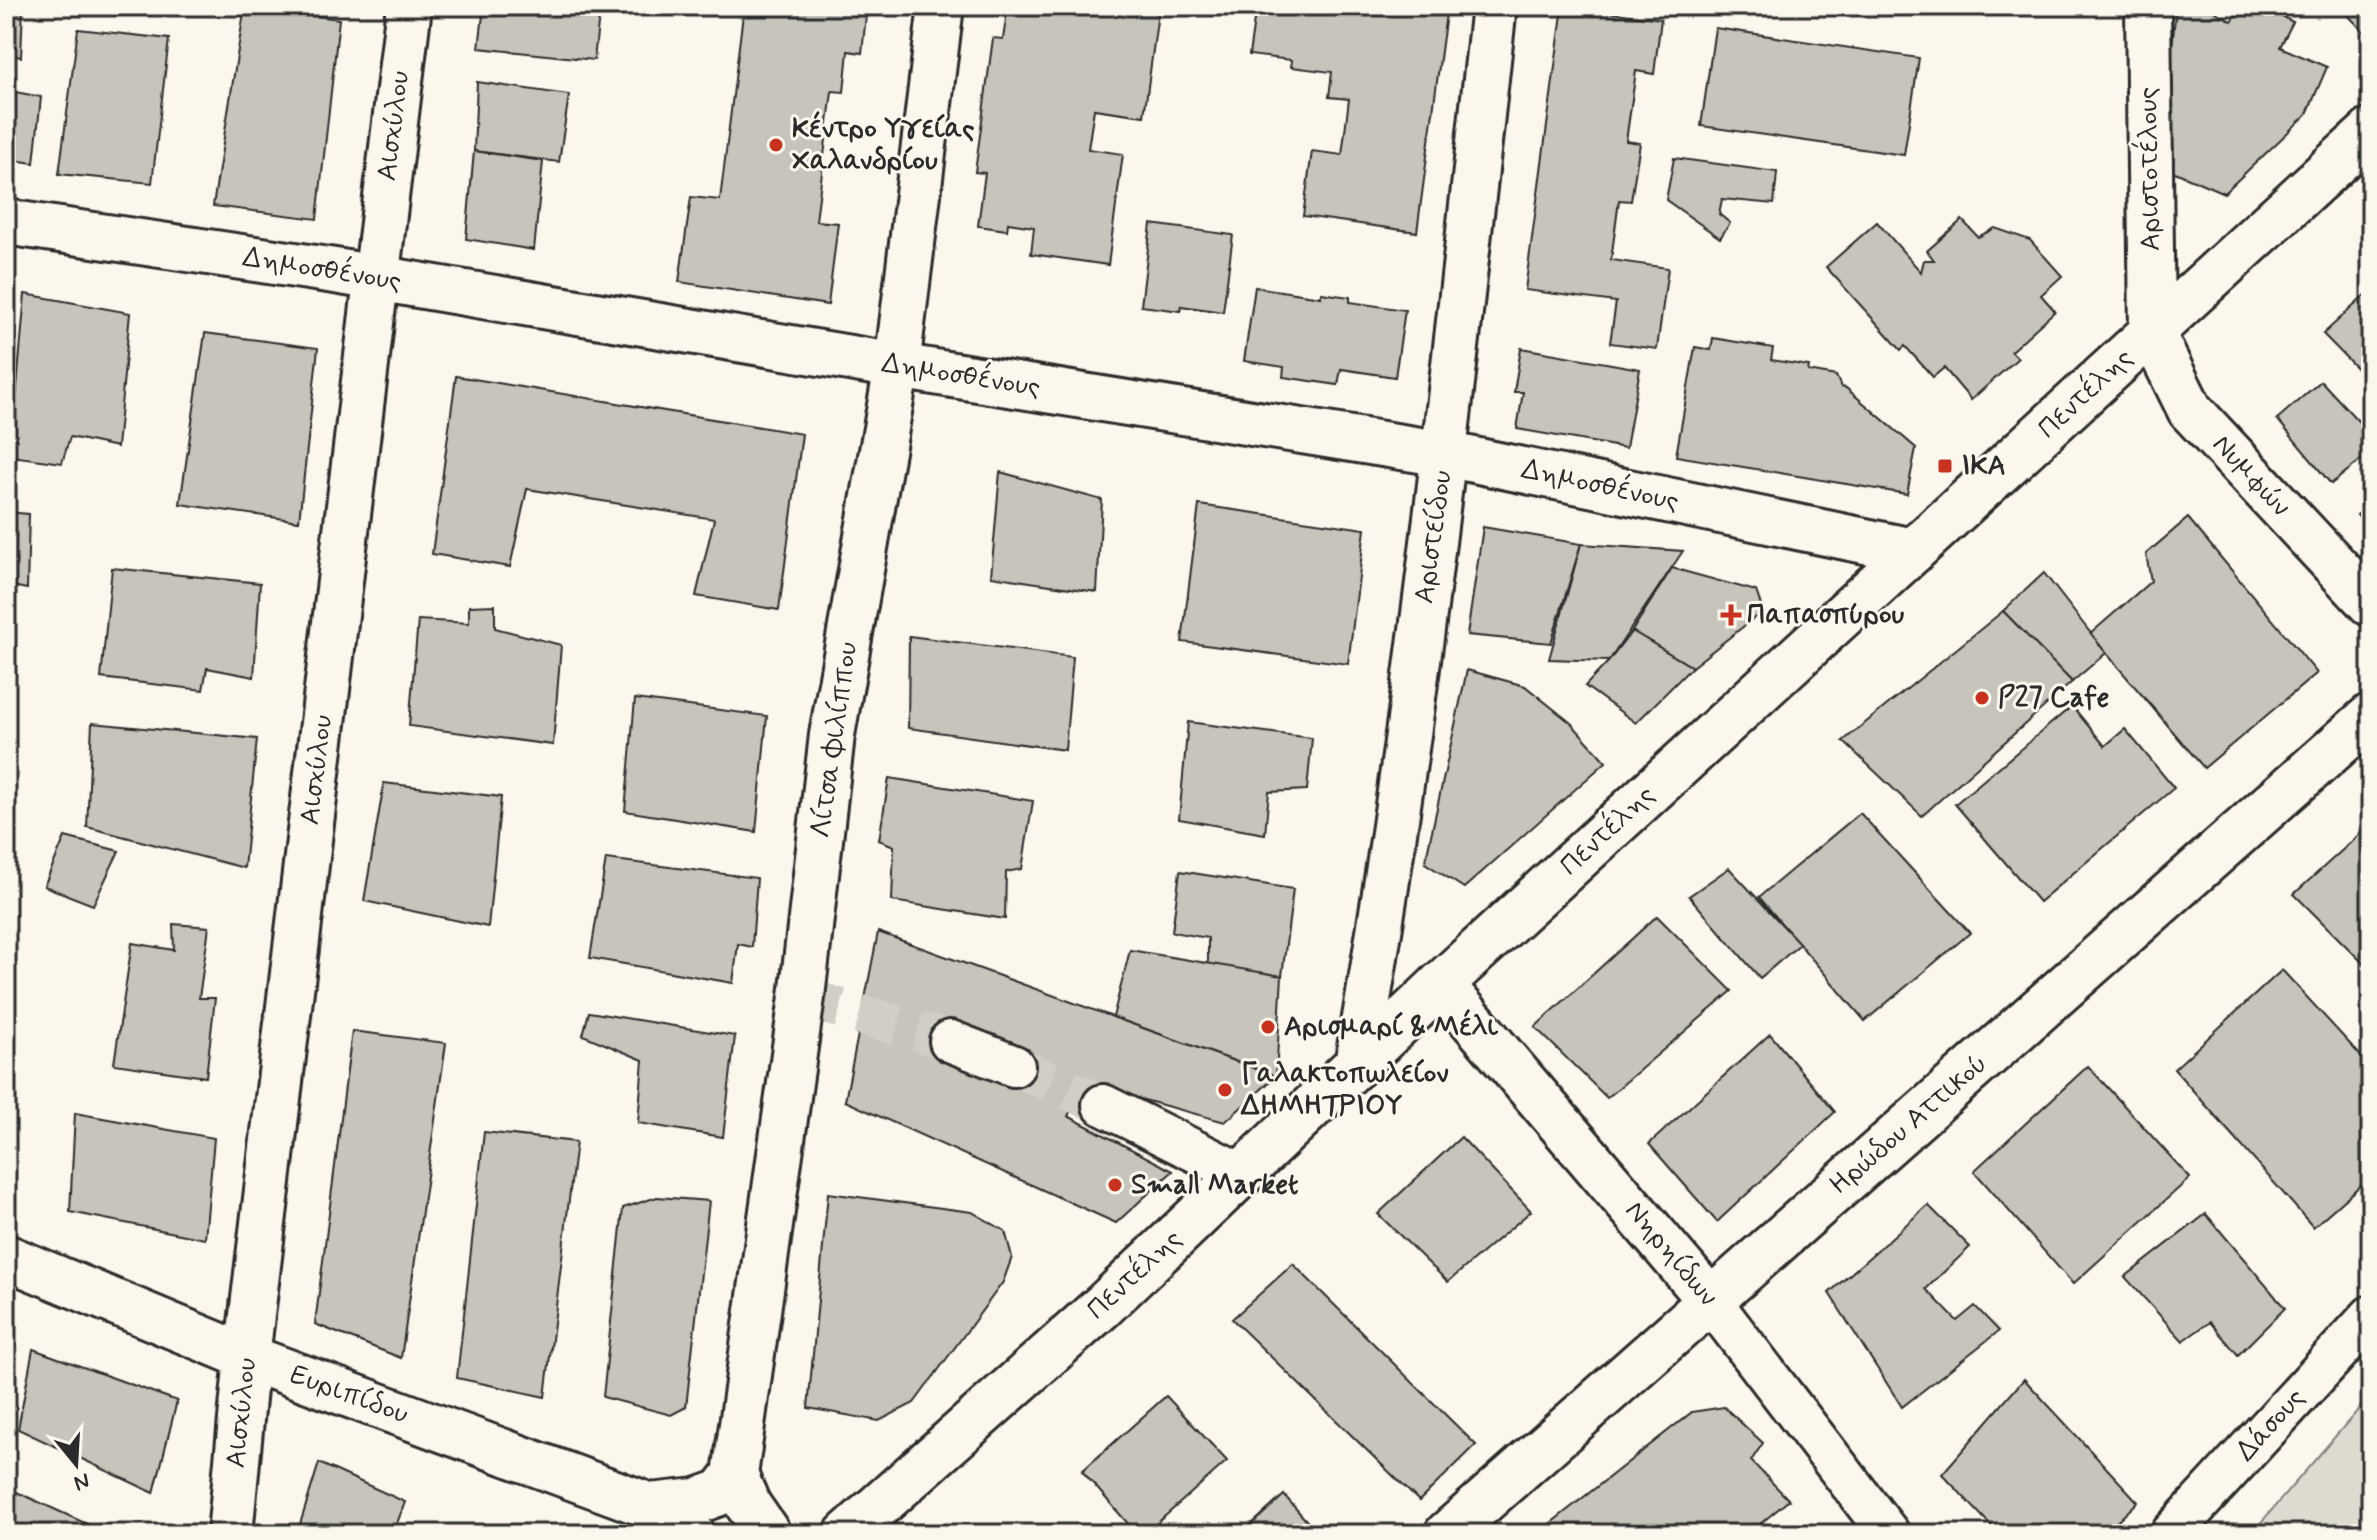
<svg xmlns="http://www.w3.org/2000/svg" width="2377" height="1540" font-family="Mynerve,sans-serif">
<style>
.green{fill:#dddad0;stroke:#84827e;stroke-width:2}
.building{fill:#c7c4bc;stroke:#2b2b2b;stroke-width:2}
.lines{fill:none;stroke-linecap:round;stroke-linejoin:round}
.pedestrian-tunnel{stroke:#d1cec5;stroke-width:40;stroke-dasharray:40 20;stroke-linecap:butt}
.pedestrian-casing{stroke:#2b2b2b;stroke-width:46}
.minor-casing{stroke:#2b2b2b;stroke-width:50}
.tertiary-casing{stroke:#2b2b2b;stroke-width:50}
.secondary-casing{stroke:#2b2b2b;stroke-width:50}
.pedestrian{stroke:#fbf7ec;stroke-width:40}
.minor{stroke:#fbf7ec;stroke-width:44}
.tertiary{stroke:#fbf7ec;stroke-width:44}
.secondary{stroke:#fbf7ec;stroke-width:44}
.poi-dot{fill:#c8321e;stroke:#fbf7ec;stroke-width:3}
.labels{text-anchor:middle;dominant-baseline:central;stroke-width:6;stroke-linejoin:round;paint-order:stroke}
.street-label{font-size:28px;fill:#2b2b2b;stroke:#fbf7ec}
.poi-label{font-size:28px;font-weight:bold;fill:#2b2b2b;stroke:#fbf7ec;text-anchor:start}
</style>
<rect width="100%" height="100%" fill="#fbf7ec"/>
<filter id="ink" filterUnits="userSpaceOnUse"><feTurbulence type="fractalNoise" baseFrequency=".0125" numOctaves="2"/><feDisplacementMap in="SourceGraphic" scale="16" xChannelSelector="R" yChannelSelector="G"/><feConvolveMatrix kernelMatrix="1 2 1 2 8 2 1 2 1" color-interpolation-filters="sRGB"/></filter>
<g filter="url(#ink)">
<path class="green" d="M 2371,1395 L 2371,1534 L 2251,1534 Z"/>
<g class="building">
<path d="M 6,6 L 23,6 L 21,57 L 6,54 Z"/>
<path d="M 245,6 L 339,19 L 317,219 L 213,206 Z"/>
<path d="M 484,6 L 600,6 L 594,60 L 479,48 Z"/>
<path d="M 744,6 L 867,6 L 862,53 L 848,51 L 844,92 L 832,91 L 816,221 L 838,223 L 828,305 L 679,282 L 691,197 L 720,200 Z"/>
<path d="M 1008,6 L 1159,6 L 1144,116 L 1094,109 L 1088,149 L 1123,154 L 1108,265 L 1031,254 L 1034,227 L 1008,223 L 1007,230 L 978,226 L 985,173 L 975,172 L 993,38 L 1003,39 Z"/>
<path d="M 1256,6 L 1447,6 L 1417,232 L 1303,216 L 1312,151 L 1342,155 L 1349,99 L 1329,97 L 1332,72 L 1291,67 L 1292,60 L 1249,55 Z"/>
<path d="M 1563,6 L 1661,19 L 1654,74 L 1636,71 L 1626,141 L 1640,143 L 1631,201 L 1619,200 L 1611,260 L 1668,268 L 1657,349 L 1610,343 L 1616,302 L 1525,290 Z"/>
<path d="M 2176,6 L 2205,6 L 2232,21 L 2243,6 L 2259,6 L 2293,22 L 2280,47 L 2327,67 L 2307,114 L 2224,193 L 2161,166 Z"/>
<path d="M 2339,6 L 2371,6 L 2371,39 Z"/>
<path d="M 1715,28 L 1919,58 L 1904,155 L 1701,126 Z"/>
<path d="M 78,29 L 169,39 L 152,183 L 59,174 Z"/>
<path d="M 477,82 L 569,95 L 559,162 L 474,151 Z"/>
<path d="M 6,90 L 41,97 L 34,163 L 6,159 Z"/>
<path d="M 474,151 L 543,161 L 534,250 L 466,239 Z"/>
<path d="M 1674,158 L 1777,172 L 1774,204 L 1722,199 L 1719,214 L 1730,223 L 1720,238 L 1666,200 Z"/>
<path d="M 1962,220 L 1978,237 L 1995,228 L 2030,240 L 2062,276 L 2041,295 L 2055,311 L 2011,351 L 2018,358 L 1971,400 L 1944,368 L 1933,377 L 1905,346 L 1901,350 L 1826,267 L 1877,222 L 1921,272 L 1924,260 L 1934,260 L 1927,251 Z"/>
<path d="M 1151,224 L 1233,235 L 1223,312 L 1181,306 L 1181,311 L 1141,306 Z"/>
<path d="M 1255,287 L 1321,297 L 1321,293 L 1350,297 L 1350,302 L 1405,310 L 1395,377 L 1341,369 L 1338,385 L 1283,377 L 1284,367 L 1244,361 Z"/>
<path d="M 2371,290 L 2371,383 L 2323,334 Z"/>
<path d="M 25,294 L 130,313 L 117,447 L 70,437 L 62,463 L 11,456 Z"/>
<path d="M 205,333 L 318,348 L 299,521 L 180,504 Z"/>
<path d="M 1713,338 L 1773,348 L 1771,360 L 1809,366 L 1808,371 L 1836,376 L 1841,387 L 1846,388 L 1916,448 L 1907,494 L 1676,456 L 1695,347 L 1711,350 Z"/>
<path d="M 1521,348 L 1640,369 L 1626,448 L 1517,429 L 1523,392 L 1514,392 Z"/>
<path d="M 456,376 L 802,434 L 779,610 L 696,596 L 714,519 L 527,489 L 510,567 L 432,554 Z"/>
<path d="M 2321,381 L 2371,435 L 2371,452 L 2331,484 L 2277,419 Z"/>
<path d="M 1000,472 L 1102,500 L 1097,592 L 991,576 Z"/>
<path d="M 2371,502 L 2371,530 L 2357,515 Z"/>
<path d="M 1199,505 L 1365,529 L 1348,664 L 1182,642 Z"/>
<path d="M 6,512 L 29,514 L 27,589 L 7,585 L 6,591 Z"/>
<path d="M 2188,518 L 2317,673 L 2204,768 L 2090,634 L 2151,581 L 2146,554 Z"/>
<path d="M 1483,527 L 1581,544 L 1551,643 L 1467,635 Z"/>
<path d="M 1581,544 L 1683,551 L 1609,661 L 1549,659 Z"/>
<path d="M 112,568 L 260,583 L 254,677 L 207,668 L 203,690 L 101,678 Z"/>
<path d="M 1672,568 L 1756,591 L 1763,611 L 1692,667 L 1632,631 Z"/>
<path d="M 2044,573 L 2106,653 L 2072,682 L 2003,611 Z"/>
<path d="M 495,605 L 495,628 L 561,645 L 553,745 L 409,726 L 418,620 L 469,623 L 469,606 Z"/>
<path d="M 2003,611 L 2072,682 L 1922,816 L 1843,741 Z"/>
<path d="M 1632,631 L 1692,667 L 1636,723 L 1585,686 L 1609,661 Z"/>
<path d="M 909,636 L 1073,657 L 1065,750 L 908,728 Z"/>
<path d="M 1467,670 L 1525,686 L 1571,723 L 1606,762 L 1464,888 L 1425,863 Z"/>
<path d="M 635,699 L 767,716 L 756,832 L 625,811 Z"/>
<path d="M 2072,706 L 2105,746 L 2125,729 L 2174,788 L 2039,902 L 1955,804 Z"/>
<path d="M 1188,722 L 1312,738 L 1307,790 L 1269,792 L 1265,834 L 1179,819 Z"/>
<path d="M 92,723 L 257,739 L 244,868 L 87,827 Z"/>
<path d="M 889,778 L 1033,801 L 1022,869 L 1006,872 L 1005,919 L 892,901 L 894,846 L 879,840 Z"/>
<path d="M 384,783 L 501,797 L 488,927 L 364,901 Z"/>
<path d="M 1860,813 L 1970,933 L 1865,1021 L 1759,897 Z"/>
<path d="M 2371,824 L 2371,971 L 2294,894 Z"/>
<path d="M 65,837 L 119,851 L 93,905 L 44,886 Z"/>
<path d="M 606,859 L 757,878 L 752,947 L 738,944 L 733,983 L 590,958 Z"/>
<path d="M 1729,868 L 1800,944 L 1760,978 L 1689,896 Z"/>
<path d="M 1180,871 L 1293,889 L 1282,976 L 1208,965 L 1208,938 L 1172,932 Z"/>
<path d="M 1657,916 L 1732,991 L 1607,1098 L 1535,1027 Z"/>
<path d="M 173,924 L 209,927 L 199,998 L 215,998 L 206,1077 L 114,1064 L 132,943 L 174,950 Z"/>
<path d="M 878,932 L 1276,1076 L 1225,1122 L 1085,1084 L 1068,1116 L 1173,1171 L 1116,1223 L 845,1101 Z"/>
<path d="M 1130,950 L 1282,976 L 1276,1076 L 1113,1017 Z"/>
<path d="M 2282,970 L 2371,1067 L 2371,1176 L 2313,1227 L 2174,1069 Z"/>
<path d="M 589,1012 L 735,1036 L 723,1137 L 638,1123 L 643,1060 L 583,1035 Z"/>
<path d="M 352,1031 L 446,1043 L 401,1358 L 315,1324 Z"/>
<path d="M 1770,1034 L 1835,1112 L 1717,1222 L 1649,1144 Z"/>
<path d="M 2088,1066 L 2190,1178 L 2073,1284 L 1974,1171 Z"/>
<path d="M 75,1113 L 214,1138 L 205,1239 L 70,1212 Z"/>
<path d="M 484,1132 L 576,1142 L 545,1397 L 457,1378 Z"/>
<path d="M 1461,1137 L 1531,1211 L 1448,1282 L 1378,1214 Z"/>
<path d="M 828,1193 L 972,1212 L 1005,1231 L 1012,1257 L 1003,1282 L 914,1403 L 879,1421 L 808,1408 Z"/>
<path d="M 657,1197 L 709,1201 L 686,1407 L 671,1415 L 603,1397 L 623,1208 Z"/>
<path d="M 1928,1205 L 1970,1247 L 1926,1289 L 1957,1321 L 1975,1306 L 1999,1331 L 1902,1407 L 1829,1293 Z"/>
<path d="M 2206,1214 L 2285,1308 L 2238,1355 L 2210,1322 L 2183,1341 L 2125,1277 Z"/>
<path d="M 1293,1264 L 1476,1445 L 1419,1501 L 1232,1319 Z"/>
<path d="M 33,1349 L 177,1401 L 154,1493 L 18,1429 Z"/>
<path d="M 2024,1379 L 2138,1502 L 2104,1534 L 1999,1534 L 1942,1474 Z"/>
<path d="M 1166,1396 L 1227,1461 L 1145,1534 L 1137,1534 L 1082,1471 Z"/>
<path d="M 1724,1407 L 1763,1443 L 1751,1461 L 1789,1500 L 1748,1534 L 1537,1534 L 1692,1412 Z"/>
<path d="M 319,1463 L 405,1502 L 393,1534 L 297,1534 Z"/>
<path d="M 10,1489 L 109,1534 L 6,1534 L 6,1498 Z"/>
<path d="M 1284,1495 L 1318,1534 L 1241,1534 Z"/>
</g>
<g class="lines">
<g class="pedestrian-tunnel">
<path d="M 802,997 L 950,1041"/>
<path d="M 1014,1066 L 1103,1105"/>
</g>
<defs>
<g id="pedestrian">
<path d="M 950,1041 L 1014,1066"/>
<path d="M 1103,1105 L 1241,1174"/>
<path d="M 1710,1300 L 1889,1534"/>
<path d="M 2171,1534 L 2371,1316"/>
</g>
<g id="minor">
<path d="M 6,222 L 335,271 L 897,366 L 1445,454 L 1913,551"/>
<path d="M 2152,333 L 2190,410 L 2371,604"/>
<path d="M 1441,984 L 1710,1300"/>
<path d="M 1357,1065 C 1418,714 1455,360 1494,6"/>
<path d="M 6,1257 L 247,1357 L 650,1506 L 692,1534"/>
<path d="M 735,1475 L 748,1505 L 768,1534"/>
<path d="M 650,1506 L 697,1501 L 722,1492 L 735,1475 L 802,997 L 832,735 L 897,366 L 941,6"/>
<path d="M 230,1534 L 247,1357 L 409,6"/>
<path d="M 1447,1534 L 2371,716"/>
</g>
<path id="tertiary" d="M 2148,6 L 2152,333"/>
<path id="secondary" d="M 847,1534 L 1103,1306 L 1441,984 L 2371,131"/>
</defs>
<use href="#pedestrian" class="pedestrian-casing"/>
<use href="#minor" class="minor-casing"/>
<use href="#tertiary" class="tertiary-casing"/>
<use href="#secondary" class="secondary-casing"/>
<use href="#pedestrian" class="pedestrian"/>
<use href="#minor" class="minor"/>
<use href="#tertiary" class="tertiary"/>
<use href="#secondary" class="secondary"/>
</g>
</g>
<g class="poi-dot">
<circle cx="776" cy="145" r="8"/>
<rect x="1937" y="458" width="16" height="16" rx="4"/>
<path d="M1727 603h8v8h8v8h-8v8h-8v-8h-8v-8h8z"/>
<circle cx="1982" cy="698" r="8"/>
<circle cx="1268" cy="1027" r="8"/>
<circle cx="1225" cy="1090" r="8"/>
<circle cx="1115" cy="1185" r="8"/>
</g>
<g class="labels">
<g class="street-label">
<text transform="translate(394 126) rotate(-83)">Αισχύλου</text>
<text transform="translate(2150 169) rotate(-91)">Αριστοτέλους</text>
<text transform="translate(322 270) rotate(9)">Δημοσθένους</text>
<text transform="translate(961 376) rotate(9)">Δημοσθένους</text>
<text transform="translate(2086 394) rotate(-43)">Πεντέλης</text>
<text transform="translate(2251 476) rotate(47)">Νυμφών</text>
<text transform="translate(1600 486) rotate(12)">Δημοσθένους</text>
<text transform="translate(1434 537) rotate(-82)">Αριστείδου</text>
<text transform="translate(835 740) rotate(-82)">Λίτσα Φιλίππου</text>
<text transform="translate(317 770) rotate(-83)">Αισχύλου</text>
<text transform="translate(1608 831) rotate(-43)">Πεντέλης</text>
<text transform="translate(1909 1125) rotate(-41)">Ηρώδου Αττικού</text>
<text transform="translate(1671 1254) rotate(50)">Νηρηίδων</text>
<text transform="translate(1135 1275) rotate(-43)">Πεντέλης</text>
<text transform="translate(349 1395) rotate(20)">Ευριπίδου</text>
<text transform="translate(242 1413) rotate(-84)">Αισχύλου</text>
<text transform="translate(2271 1425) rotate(-48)">Δάσους</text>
</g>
<g class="poi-label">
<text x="792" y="129">Κέντρο Υγείας<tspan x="792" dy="32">Χαλανδρίου</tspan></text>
<text x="1961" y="466">ΙΚΑ</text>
<text x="1747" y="615">Παπασπύρου</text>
<text x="1998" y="698">P27 Cafe</text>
<text x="1284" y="1027">Αρισμαρί &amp; Μέλι</text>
<text x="1241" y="1074">Γαλακτοπωλείον<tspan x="1241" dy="32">ΔΗΜΗΤΡΙΟΥ</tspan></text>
<text x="1131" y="1185">Small Market</text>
</g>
</g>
<rect width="2377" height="1540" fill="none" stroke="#fbf7ec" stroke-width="32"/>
<rect x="16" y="16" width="2345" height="1508" fill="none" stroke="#2b2b2b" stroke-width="3" filter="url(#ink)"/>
<g transform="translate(76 1464) rotate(162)" stroke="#fbf7ec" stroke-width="6" paint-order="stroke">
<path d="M0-6L14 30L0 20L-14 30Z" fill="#2b2b2b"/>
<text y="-12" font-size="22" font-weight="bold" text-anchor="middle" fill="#2b2b2b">N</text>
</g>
</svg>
